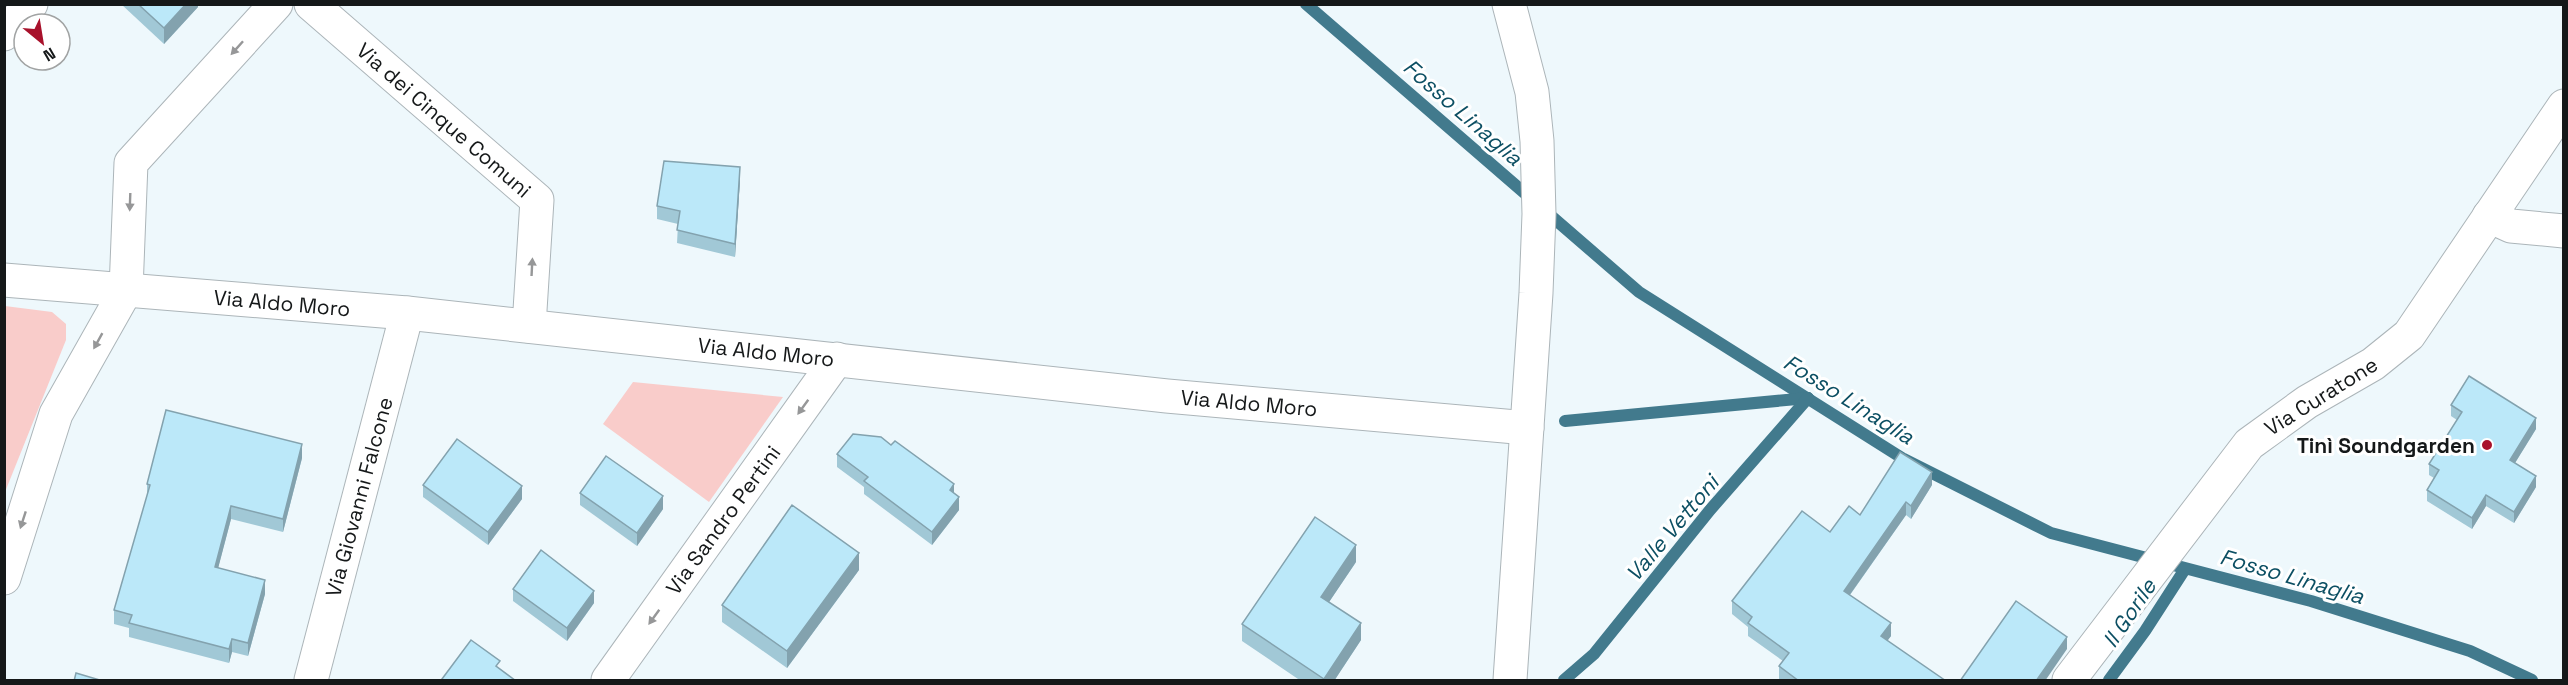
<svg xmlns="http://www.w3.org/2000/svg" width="2568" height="685" font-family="'Space Grotesk',sans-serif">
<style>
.green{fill:#f9ccca}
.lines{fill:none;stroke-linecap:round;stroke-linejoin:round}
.stream{stroke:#427a8d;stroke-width:12}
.minor-casing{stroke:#acb5b9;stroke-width:35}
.major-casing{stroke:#acb5b9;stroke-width:35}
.minor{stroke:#fff;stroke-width:33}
.major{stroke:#fff;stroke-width:33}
.wall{fill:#a1c8d6}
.shaded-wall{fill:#83a2ae}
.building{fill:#bbe8f9;stroke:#83a2ae;stroke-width:1.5}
.oneway{fill:#969798}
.poi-dot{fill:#a8112b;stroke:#fff;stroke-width:2}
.labels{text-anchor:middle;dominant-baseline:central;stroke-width:6;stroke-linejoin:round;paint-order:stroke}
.street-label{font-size:21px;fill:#151819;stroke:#fff}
.poi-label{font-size:21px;font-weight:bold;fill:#151819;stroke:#fff;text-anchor:end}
.water-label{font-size:22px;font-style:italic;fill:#0c4f63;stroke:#fff}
</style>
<rect width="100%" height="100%" fill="#eef8fc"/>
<g class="green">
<path d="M 5,306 L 52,312 L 66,324 L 66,340 L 5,492 Z"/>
<path d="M 633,382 L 783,397 L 709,502 L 603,424 Z"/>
</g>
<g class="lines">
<g class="stream">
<path d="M 1306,4 L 1639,292 L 1902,458 L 2051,533 L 2311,601 L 2470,651 L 2532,680"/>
<path d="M 1565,421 L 1808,398"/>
<path d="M 1564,680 L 1594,654 L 1710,510 L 1808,398"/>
<path d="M 2109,680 L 2145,631 L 2185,569"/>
</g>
<defs>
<g id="minor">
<path d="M 311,4 L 537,200 L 529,326"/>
<path d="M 4,34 L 31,4"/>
<path d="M 2489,216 L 2511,226 L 2564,231"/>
<path d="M 4,280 L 407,313 L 1167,396 L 1527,428"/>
<path d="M 4,578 L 56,414 L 126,290 L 131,163 L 276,4"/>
<path d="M 311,680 L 407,313"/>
<path d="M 608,680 L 837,359"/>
<path d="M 2069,680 L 2249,444 L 2307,402 L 2373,364 L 2409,335 L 2564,106"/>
</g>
<path id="major" d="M 1509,4 L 1532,92 L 1537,141 L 1539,214 L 1536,293 L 1510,680"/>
</defs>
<use href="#minor" class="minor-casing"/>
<use href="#major" class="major-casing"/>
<use href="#minor" class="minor"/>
<use href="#major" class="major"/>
</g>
<g class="wall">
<path d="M 121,4 L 198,4 L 198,7 L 164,44 Z"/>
<path d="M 740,180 L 735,257 L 677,243 L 678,224 L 657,219 L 657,206 Z"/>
<path d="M 2451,405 L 2536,429 L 2515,463 L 2536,487 L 2514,523 L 2486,506 L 2472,529 L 2427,501 L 2427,490 L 2434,478 L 2429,475 L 2429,464 L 2457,420 L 2451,416 Z"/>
<path d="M 837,454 L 954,493 L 959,510 L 932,545 L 864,494 L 864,487 L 837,467 Z"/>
<path d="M 302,458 L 283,532 L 231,519 L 218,568 L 265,594 L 248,656 L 232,652 L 229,663 L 129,637 L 129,628 L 114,624 L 114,610 L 147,496 L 147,484 Z"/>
<path d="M 423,485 L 522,499 L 488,545 L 423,497 Z"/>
<path d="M 1932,485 L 1911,519 L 1906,515 L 1850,595 L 1891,636 L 1887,641 L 1946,681 L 1781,681 L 1779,679 L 1779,666 L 1783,661 L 1748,636 L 1748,627 L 1732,614 L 1732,601 L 1830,532 L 1860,515 Z"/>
<path d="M 580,493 L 663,509 L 637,546 L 580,505 Z"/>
<path d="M 1356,562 L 1329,602 L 1361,640 L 1334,681 L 1301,681 L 1242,641 L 1242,624 Z"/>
<path d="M 859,570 L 787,668 L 722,622 L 722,605 Z"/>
<path d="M 513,589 L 594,603 L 567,641 L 513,601 Z"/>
</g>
<g class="shaded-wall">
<path d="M 186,4 L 198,4 L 198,7 L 164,44 L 164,28 Z"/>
<path d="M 740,167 L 740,180 L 735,257 L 735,244 Z"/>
<path d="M 2536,418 L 2536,429 L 2510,471 L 2510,460 Z"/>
<path d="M 302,444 L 302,458 L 283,532 L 283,519 Z"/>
<path d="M 1932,472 L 1932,485 L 1911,519 L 1911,506 Z"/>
<path d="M 2536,476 L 2536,487 L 2514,523 L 2514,512 Z"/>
<path d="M 954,484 L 954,496 L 950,490 Z"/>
<path d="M 522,486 L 522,499 L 488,545 L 488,532 Z"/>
<path d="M 2486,495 L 2486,506 L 2472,529 L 2472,518 Z"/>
<path d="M 663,496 L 663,509 L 637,546 L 637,533 Z"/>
<path d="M 959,497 L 959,510 L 932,545 L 932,532 Z"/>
<path d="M 1906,502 L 1906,515 L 1844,603 L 1844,591 Z"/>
<path d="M 231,506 L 231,519 L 215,580 L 215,567 Z"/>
<path d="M 1356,545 L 1356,562 L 1321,614 L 1321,597 Z"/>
<path d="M 859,553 L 859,570 L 787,668 L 787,651 Z"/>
<path d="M 265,580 L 265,594 L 248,656 L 248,643 Z"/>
<path d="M 594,591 L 594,603 L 567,641 L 567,628 Z"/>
<path d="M 1361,623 L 1361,640 L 1334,681 L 1324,681 L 1324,679 Z"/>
<path d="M 1891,623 L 1891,636 L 1881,649 L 1881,636 Z"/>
<path d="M 2067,637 L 2067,649 L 2045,681 L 2036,681 Z"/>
<path d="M 232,639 L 232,652 L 229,663 L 229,649 Z"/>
</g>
<g class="building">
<path d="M 138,4 L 186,4 L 164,28 Z"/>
<path d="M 664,161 L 740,167 L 735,244 L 677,230 L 680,211 L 657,206 Z"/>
<path d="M 2469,376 L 2536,418 L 2510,460 L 2536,476 L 2514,512 L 2486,495 L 2472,518 L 2427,490 L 2439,470 L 2429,464 L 2462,412 L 2451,405 Z"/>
<path d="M 166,410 L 302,444 L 283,519 L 231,506 L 215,567 L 265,580 L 248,643 L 232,639 L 229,649 L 129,623 L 132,615 L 114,610 L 150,485 L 147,484 Z"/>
<path d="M 853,434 L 881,437 L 891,445 L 895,441 L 954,484 L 950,490 L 959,497 L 932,532 L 864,481 L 868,477 L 837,454 Z"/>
<path d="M 457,439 L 522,486 L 488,532 L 423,485 Z"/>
<path d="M 1900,452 L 1932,472 L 1911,506 L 1906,502 L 1844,591 L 1891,623 L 1881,636 L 1946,681 L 1799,681 L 1779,666 L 1789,653 L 1748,623 L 1752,617 L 1732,601 L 1802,511 L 1830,532 L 1849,506 L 1860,515 Z"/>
<path d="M 606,456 L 663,496 L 637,533 L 580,493 Z"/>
<path d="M 792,505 L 859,553 L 787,651 L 722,605 Z"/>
<path d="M 1315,517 L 1356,545 L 1321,597 L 1361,623 L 1324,679 L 1242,624 Z"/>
<path d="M 541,550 L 594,591 L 567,628 L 513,589 Z"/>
<path d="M 2016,601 L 2067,637 L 2036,681 L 1960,681 Z"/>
<path d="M 471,640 L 500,661 L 496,666 L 516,681 L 444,681 L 442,679 Z"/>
<path d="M 76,673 L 103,681 L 74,681 Z"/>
</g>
<defs><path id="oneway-solid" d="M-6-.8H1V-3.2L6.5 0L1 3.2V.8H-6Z" transform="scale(1.5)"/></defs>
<g class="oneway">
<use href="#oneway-solid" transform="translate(237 48) rotate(132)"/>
<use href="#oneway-solid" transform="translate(130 202) rotate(92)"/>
<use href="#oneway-solid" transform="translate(532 267) rotate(-87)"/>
<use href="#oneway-solid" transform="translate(98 341) rotate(119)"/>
<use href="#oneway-solid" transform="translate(803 407) rotate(126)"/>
<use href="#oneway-solid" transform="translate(23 520) rotate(108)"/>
<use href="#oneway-solid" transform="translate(654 617) rotate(126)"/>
</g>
<circle class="poi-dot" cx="2487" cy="445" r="6"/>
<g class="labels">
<g class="street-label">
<text transform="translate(444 120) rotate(41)">Via dei Cinque Comuni</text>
<text transform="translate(282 303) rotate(5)">Via Aldo Moro</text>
<text transform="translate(766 352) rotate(6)">Via Aldo Moro</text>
<text transform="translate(2321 396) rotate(-32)">Via Curatone</text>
<text transform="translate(1249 403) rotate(5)">Via Aldo Moro</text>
<text transform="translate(359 497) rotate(-75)">Via Giovanni Falcone</text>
<text transform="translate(723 520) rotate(-54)">Via Sandro Pertini</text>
</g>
<g class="poi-label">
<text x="2475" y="445">Tinì Soundgarden</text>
</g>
<g class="water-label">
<text transform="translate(1463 112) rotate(41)">Fosso Linaglia</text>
<text transform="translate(1849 399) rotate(32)">Fosso Linaglia</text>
<text transform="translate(1672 528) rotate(-50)">Valle Vettoni</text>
<text transform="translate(2292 576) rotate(16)">Fosso Linaglia</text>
<text transform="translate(2129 613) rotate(-56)">Il Gorile</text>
</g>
</g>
<rect width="2568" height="685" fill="none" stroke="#151819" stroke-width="12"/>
<g transform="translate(42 42) rotate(150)"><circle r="28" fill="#ffffff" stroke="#a1a3a3" stroke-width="1.5"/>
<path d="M0-4.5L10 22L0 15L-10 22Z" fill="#a8112b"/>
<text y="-9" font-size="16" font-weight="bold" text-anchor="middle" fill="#151819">N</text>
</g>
</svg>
